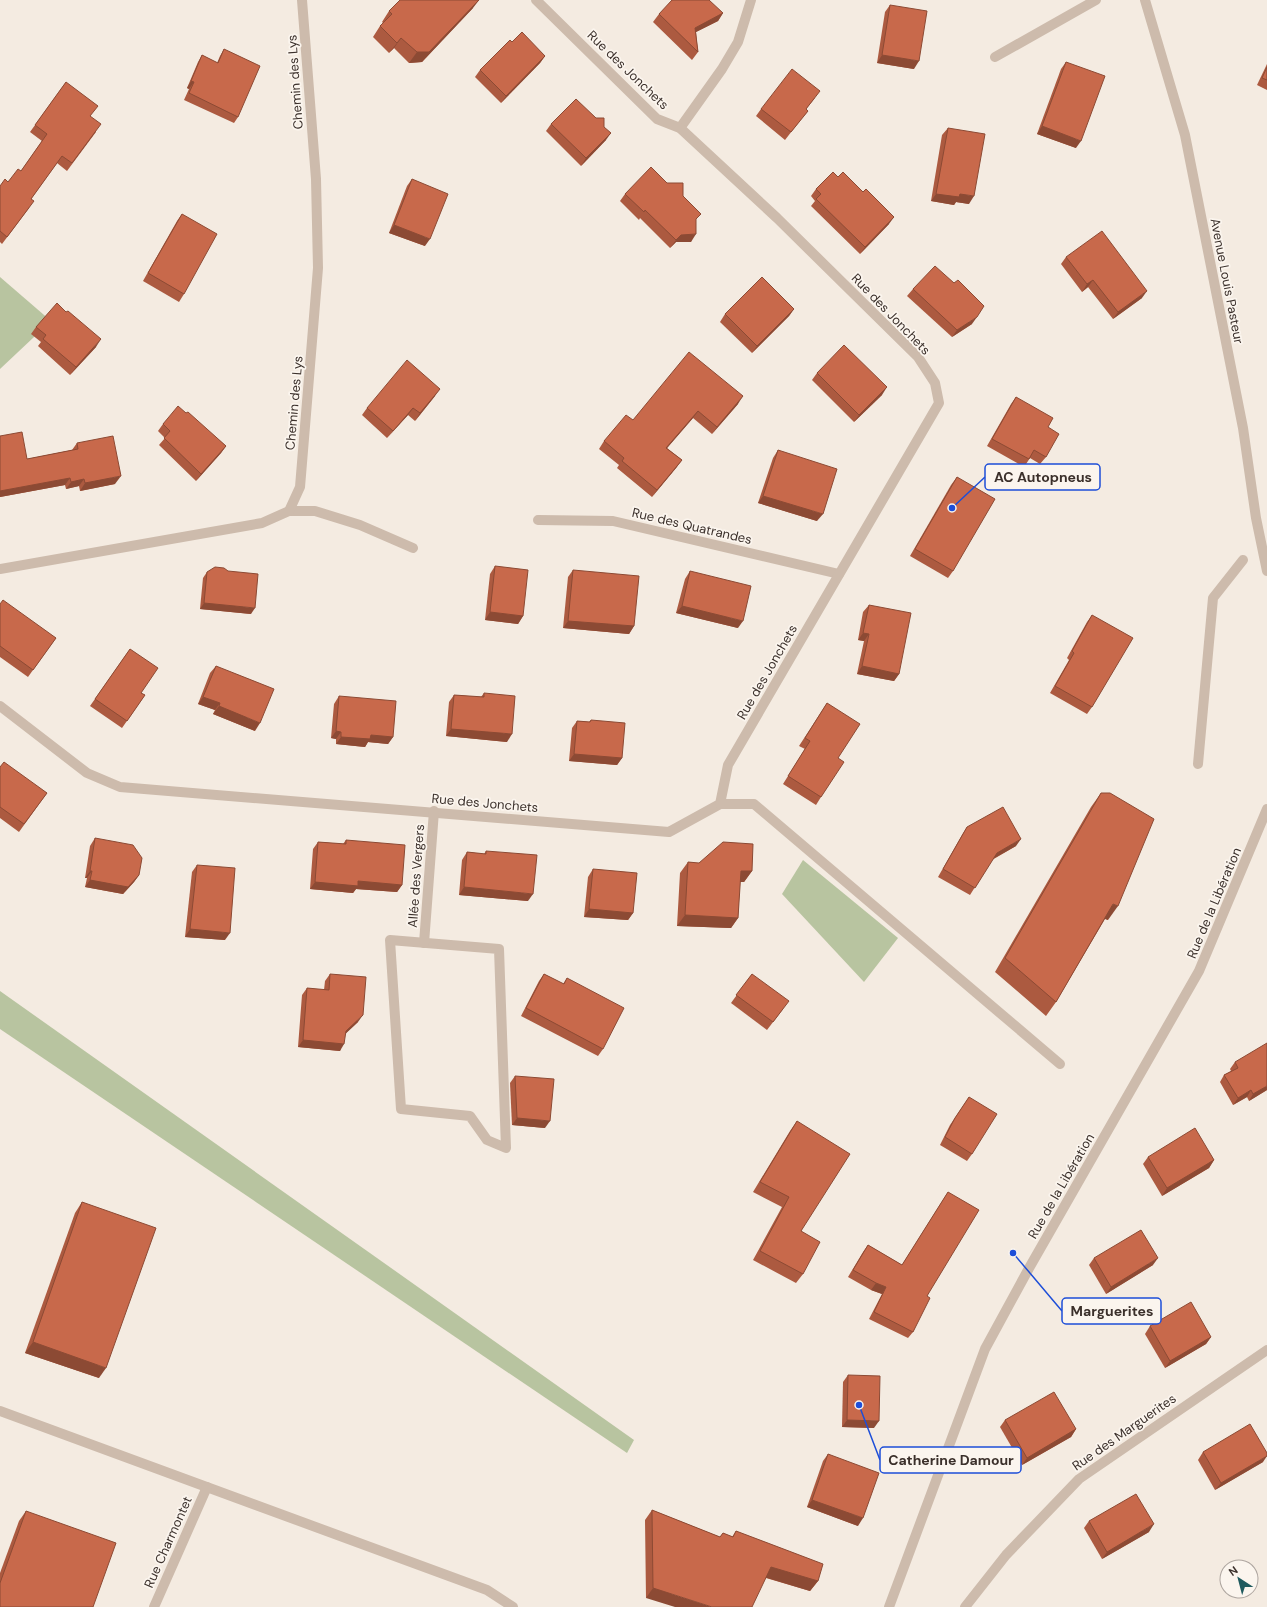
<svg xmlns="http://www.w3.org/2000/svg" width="1267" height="1607" font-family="'DM Sans',sans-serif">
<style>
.green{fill:#b8c4a0}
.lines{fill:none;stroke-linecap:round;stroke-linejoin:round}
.minor{stroke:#cdbbac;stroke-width:10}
.wall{fill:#ac5a40}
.shaded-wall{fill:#8c4a34}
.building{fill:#c8694b;stroke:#8c4a34}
.labels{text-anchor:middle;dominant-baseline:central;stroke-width:3.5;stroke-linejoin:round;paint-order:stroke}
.street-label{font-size:13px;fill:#3b302b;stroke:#fbf5ee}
.leader{fill:none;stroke:#1d4ed8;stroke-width:1.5}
.callout-dot{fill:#1d4ed8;stroke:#fbf5ee;stroke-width:1.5}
.callout{fill:#fbf5ee;stroke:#1d4ed8;stroke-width:1.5}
.callout-label{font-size:14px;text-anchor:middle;font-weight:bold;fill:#3b302b}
</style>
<rect width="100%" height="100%" fill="#f4ebe1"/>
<g class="green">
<path d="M 0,277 L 51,321 L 0,369 Z"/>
<path d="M 803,860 L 898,938 L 864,982 L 782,894 Z"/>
<path d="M 0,991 L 634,1440 L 627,1453 L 0,1029 Z"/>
</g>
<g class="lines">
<g class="minor">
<path d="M 1145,0 L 1185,135 L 1243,428 L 1256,518 L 1267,571"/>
<path d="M 995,57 L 1096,0"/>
<path d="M 680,128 L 722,69 L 738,42 L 751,0"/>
<path d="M 289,511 L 315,511 L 360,525 L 413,548"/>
<path d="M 538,520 L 613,521 L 839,574"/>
<path d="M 0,569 L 262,523 L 289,511 L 300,487 L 318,268 L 316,179 L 302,0"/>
<path d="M 0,706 L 87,773 L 120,787 L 669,832 L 720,804 L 728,765 L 939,403 L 935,383 L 918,357 L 777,218 L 680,128 L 657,119 L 536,0"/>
<path d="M 1198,764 L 1213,598 L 1243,560"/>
<path d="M 720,804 L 754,804 L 1060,1064"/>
<path d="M 390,940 L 499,949 L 506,1148 L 487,1140 L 470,1116 L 401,1109 Z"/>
<path d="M 424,943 L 434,811"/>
<path d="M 0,1411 L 487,1590 L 513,1607"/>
<path d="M 154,1607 L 207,1487"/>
<path d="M 889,1607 L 985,1349 L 1028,1270 L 1199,971 L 1267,809"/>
<path d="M 965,1607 L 1006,1555 L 1079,1479 L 1267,1350"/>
</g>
</g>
<g class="wall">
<path d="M 890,5 L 914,69 L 877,63 L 885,12 Z"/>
<path d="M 473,8 L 422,62 L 409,63 L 394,48 L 389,53 L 373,37 L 380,26 L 383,23 L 382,22 L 389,11 Z"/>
<path d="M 723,13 L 718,21 L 696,32 L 698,52 L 692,60 L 653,22 L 659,14 Z"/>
<path d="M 512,42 L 545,56 L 540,63 L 501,103 L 475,77 L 480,70 Z"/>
<path d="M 224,49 L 238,117 L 234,123 L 184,100 L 189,89 L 187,88 L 198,62 L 202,55 L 217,63 L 220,56 Z"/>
<path d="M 1066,62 L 1076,148 L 1037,134 L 1061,69 Z"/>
<path d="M 1267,64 L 1267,90 L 1257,85 Z"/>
<path d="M 66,82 L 91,117 L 96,132 L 67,171 L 57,163 L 31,199 L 29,208 L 2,244 L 0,242 L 0,186 L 8,182 L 21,171 L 42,141 L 30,132 Z"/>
<path d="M 815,98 L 806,109 L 808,111 L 802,118 L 785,140 L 756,116 L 761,109 Z"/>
<path d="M 551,124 L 606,140 L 581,166 L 546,131 Z"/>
<path d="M 948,128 L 969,204 L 956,202 L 954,205 L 931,201 L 942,135 Z"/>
<path d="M 838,177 L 863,192 L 889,224 L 860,254 L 811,206 L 815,201 L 811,196 L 816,189 Z"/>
<path d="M 412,179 L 425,246 L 389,233 L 407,186 Z"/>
<path d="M 667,183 L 683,196 L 696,221 L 691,242 L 676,242 L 670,248 L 640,218 L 639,220 L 620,201 L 625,194 Z"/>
<path d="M 182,214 L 184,294 L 179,302 L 143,281 L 177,221 Z"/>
<path d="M 1066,257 L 1142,298 L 1113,319 L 1088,287 L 1082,292 L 1061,264 Z"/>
<path d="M 913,289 L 972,324 L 952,337 L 907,296 Z"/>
<path d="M 794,309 L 789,316 L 752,353 L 720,322 L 725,314 Z"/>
<path d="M 36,327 L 96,347 L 70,375 L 38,346 L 41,342 L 31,334 Z"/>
<path d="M 817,373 L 882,395 L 854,422 L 812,380 Z"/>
<path d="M 435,396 L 415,421 L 408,415 L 387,438 L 362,415 L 367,408 Z"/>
<path d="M 1016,397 L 1048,427 L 1046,457 L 1040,464 L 1030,458 L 1024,467 L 987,446 L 1011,404 Z"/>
<path d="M 738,404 L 712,434 L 693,418 L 667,448 L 682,460 L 676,468 L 652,497 L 617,468 L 619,465 L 599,449 L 604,441 L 633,420 Z"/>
<path d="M 186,413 L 226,446 L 221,453 L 196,481 L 159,445 L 165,438 L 158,431 L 163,424 Z"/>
<path d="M 0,436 L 27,459 L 72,450 L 77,443 L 115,484 L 80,491 L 79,486 L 66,489 L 65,485 L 0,497 Z"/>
<path d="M 778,450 L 817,521 L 758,503 L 773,458 Z"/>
<path d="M 957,477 L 953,571 L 948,578 L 910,556 L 951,485 Z"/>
<path d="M 495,566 L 523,616 L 518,624 L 485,620 L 490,574 Z"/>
<path d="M 573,570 L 634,626 L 629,634 L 563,628 L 568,577 Z"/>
<path d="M 690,571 L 738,628 L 676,613 L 685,579 Z"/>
<path d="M 207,572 L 251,614 L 200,609 L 203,578 Z"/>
<path d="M 0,604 L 56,638 L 28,677 L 0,657 Z"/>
<path d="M 869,605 L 899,674 L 894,681 L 857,674 L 864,641 L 858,640 L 863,612 Z"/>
<path d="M 1092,615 L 1092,707 L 1087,714 L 1050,693 L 1069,660 L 1067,658 L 1087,622 Z"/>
<path d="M 130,649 L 141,693 L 145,695 L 122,728 L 90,706 Z"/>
<path d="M 216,666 L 255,731 L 213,714 L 215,710 L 198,704 L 210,673 Z"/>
<path d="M 484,693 L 507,742 L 446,736 L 449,702 L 454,695 L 481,697 Z"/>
<path d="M 339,696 L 393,737 L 388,744 L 368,742 L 365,747 L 336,744 L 336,739 L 331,738 L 334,704 Z"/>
<path d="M 827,703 L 821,797 L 816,805 L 783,784 L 805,749 L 799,746 Z"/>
<path d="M 591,720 L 622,758 L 617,765 L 569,761 L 572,728 L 577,721 L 589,722 Z"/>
<path d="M 0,767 L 47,793 L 19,832 L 0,818 Z"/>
<path d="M 1101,793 L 1108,920 L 1105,919 L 1056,1002 L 1046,1016 L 995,972 L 1091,807 Z"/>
<path d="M 967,827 L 1016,846 L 992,860 L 970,895 L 938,877 L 962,835 Z"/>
<path d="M 95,838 L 139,875 L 134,882 L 123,894 L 85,887 L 87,878 L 85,878 L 90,846 Z"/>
<path d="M 346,840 L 402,885 L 397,892 L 356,889 L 353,893 L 310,889 L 313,849 L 318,842 L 343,844 Z"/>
<path d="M 486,851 L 528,901 L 459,895 L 462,860 L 467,852 L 484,854 Z"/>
<path d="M 688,862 L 752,871 L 744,882 L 740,882 L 738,918 L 731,928 L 677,926 L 680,873 Z"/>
<path d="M 197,865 L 225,940 L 185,937 L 192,872 Z"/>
<path d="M 593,869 L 633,913 L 628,920 L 584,917 L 588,877 Z"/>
<path d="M 330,974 L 358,1022 L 345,1034 L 340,1051 L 298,1047 L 302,995 L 307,988 L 324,990 L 325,981 Z"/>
<path d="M 544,974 L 563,984 L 567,978 L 603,1049 L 598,1056 L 521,1016 L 539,981 Z"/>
<path d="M 752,974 L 783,1009 L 767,1030 L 731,1003 Z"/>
<path d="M 1235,1062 L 1267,1090 L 1249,1101 L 1247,1097 L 1233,1105 L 1220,1082 L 1224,1075 L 1231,1071 L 1230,1069 Z"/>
<path d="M 515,1076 L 545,1128 L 512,1125 L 510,1083 Z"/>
<path d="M 969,1097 L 972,1154 L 967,1161 L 940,1145 L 950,1125 Z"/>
<path d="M 797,1121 L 803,1274 L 796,1283 L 753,1260 L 782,1207 L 753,1192 L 790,1131 Z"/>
<path d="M 1148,1157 L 1214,1160 L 1209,1168 L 1162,1196 L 1143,1164 Z"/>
<path d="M 948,1192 L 927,1296 L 913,1332 L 908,1338 L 869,1319 L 882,1294 L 871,1290 L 848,1277 L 863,1252 L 868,1245 L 902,1265 Z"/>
<path d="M 82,1202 L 99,1378 L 25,1353 L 75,1213 Z"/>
<path d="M 1094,1258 L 1153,1265 L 1106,1294 L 1089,1265 Z"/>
<path d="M 1150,1326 L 1211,1337 L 1206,1344 L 1165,1368 L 1145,1334 Z"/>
<path d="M 848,1375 L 874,1428 L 842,1427 L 843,1382 Z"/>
<path d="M 1005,1420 L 1076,1429 L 1071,1437 L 1022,1465 L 1000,1427 Z"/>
<path d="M 1203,1452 L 1263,1462 L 1215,1490 L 1198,1460 Z"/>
<path d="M 828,1454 L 858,1526 L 807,1507 L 823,1461 Z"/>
<path d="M 652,1510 L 720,1537 L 723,1533 L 732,1537 L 736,1531 L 818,1581 L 810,1591 L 766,1578 L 646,1598 L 645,1520 Z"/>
<path d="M 26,1511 L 0,1607 L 0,1573 L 19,1521 Z"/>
<path d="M 1089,1521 L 1149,1532 L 1102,1559 L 1084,1528 Z"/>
</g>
<g class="shaded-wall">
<path d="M 479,0 L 473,8 L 422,62 L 409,63 L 417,52 Z"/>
<path d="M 723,13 L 718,21 L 690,35 L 695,28 Z"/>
<path d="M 401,38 L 394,48 L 389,53 Z"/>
<path d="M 882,55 L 919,61 L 914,69 L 877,63 Z"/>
<path d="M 545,56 L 540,63 L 501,103 L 506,96 Z"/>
<path d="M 191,81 L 194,82 L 189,89 L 187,88 Z"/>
<path d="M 1042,126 L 1081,141 L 1076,148 L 1037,134 Z"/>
<path d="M 611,133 L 606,140 L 581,166 L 586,158 Z"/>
<path d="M 936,194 L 960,194 L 974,196 L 969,204 L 956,202 L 954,205 L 931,201 Z"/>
<path d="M 894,217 L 889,224 L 860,254 L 865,247 Z"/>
<path d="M 394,225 L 430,239 L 425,246 L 389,233 Z"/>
<path d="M 696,234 L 691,242 L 676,242 L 670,248 L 676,240 L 681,235 Z"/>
<path d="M 1093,280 L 1088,287 L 1082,292 L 1087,284 Z"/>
<path d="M 1147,291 L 1142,298 L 1113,319 L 1118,312 Z"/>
<path d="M 794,309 L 789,316 L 752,353 L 757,346 Z"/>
<path d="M 977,317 L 972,324 L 952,337 L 957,330 Z"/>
<path d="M 101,339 L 96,347 L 70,375 L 76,367 Z"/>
<path d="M 887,387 L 882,395 L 854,422 L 859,415 Z"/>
<path d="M 440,389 L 435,396 L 415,421 L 420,413 Z"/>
<path d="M 743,396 L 738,404 L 712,434 L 717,427 Z"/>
<path d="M 413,408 L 408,415 L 387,438 L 393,431 Z"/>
<path d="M 698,411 L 693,418 L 661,455 L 666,448 Z"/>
<path d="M 226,446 L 221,453 L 196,481 L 201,474 Z"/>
<path d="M 682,460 L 676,468 L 652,497 L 657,490 Z"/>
<path d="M 121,476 L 115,484 L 80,491 L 85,483 Z"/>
<path d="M 70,478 L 65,485 L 0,497 L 0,491 Z"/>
<path d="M 84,479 L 79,486 L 66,489 L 71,482 Z"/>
<path d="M 763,496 L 823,514 L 817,521 L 758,503 Z"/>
<path d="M 204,603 L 255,608 L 251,614 L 200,609 Z"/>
<path d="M 682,606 L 743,621 L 738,628 L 676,613 Z"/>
<path d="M 490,612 L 523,616 L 518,624 L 485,620 Z"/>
<path d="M 568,621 L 634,626 L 629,634 L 563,628 Z"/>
<path d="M 863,633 L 869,634 L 864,641 L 858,640 Z"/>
<path d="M 862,666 L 899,674 L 894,681 L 857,674 Z"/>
<path d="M 203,697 L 220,703 L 215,710 L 198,704 Z"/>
<path d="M 219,706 L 260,723 L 255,731 L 213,714 Z"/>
<path d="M 451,729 L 512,734 L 507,742 L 446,736 Z"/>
<path d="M 336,731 L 341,732 L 336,739 L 331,738 Z"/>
<path d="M 371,735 L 393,737 L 388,744 L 368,742 L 365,747 L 336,744 L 341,737 Z"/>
<path d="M 574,754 L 622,758 L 617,765 L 569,761 Z"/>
<path d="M 1021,839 L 1016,846 L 991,860 L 997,853 Z"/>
<path d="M 90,871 L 92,871 L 87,878 L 85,878 Z"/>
<path d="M 741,871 L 752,871 L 744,882 L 733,882 Z"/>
<path d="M 139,875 L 134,882 L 123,894 L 85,887 L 90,880 Z"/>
<path d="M 358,881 L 402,885 L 397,892 L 356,889 L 353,893 L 310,889 L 315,882 Z"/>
<path d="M 464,887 L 533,894 L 528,901 L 459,895 Z"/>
<path d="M 1113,904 L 1118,906 L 1108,920 L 1103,918 Z"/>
<path d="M 589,909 L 633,913 L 628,920 L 584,917 Z"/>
<path d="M 685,915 L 738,918 L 731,928 L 677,926 Z"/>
<path d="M 190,929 L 230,933 L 225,940 L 185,937 Z"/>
<path d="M 363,1015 L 358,1022 L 341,1038 L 346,1031 Z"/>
<path d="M 303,1040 L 344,1044 L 340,1051 L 298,1047 Z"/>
<path d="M 1267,1086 L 1267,1090 L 1249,1101 L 1253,1094 Z"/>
<path d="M 1251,1090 L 1247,1097 L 1233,1105 L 1238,1098 Z"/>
<path d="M 517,1118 L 550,1121 L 545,1128 L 512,1125 Z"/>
<path d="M 1214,1160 L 1209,1168 L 1162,1196 L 1167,1188 Z"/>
<path d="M 1158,1258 L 1153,1265 L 1106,1294 L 1111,1287 Z"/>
<path d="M 876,1283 L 886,1287 L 882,1294 L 871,1290 Z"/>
<path d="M 1211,1337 L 1206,1344 L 1165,1368 L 1170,1361 Z"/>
<path d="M 33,1342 L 106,1368 L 99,1378 L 25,1353 Z"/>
<path d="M 847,1420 L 879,1421 L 874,1428 L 842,1427 Z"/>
<path d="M 1076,1429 L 1071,1437 L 1022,1465 L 1027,1458 Z"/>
<path d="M 1267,1456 L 1263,1462 L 1215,1490 L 1221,1483 Z"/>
<path d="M 812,1500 L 863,1518 L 858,1526 L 807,1507 Z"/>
<path d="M 1154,1524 L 1149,1532 L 1102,1559 L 1107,1552 Z"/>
<path d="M 771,1567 L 818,1581 L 810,1591 L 764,1577 Z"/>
<path d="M 653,1588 L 712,1607 L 675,1607 L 646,1598 Z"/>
</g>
<g class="building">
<path d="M 400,0 L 479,0 L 429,52 L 417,52 L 401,38 L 397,43 L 380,26 L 392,14 L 389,11 Z"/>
<path d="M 672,0 L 709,0 L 723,13 L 695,28 L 698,52 L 659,14 Z"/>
<path d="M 890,5 L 927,11 L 919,61 L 882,55 Z"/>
<path d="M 522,32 L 545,56 L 506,96 L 480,70 L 510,40 L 512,42 Z"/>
<path d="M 224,49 L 260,66 L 238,117 L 189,93 L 194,82 L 191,81 L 202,55 L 218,63 Z"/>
<path d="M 1066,62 L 1105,76 L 1081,141 L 1042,126 Z"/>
<path d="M 1267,67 L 1267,80 L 1262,78 Z"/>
<path d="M 792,69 L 820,91 L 806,109 L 808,111 L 791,132 L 761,109 Z"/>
<path d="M 66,82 L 98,106 L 90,116 L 101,124 L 72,163 L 62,156 L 31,199 L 34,201 L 7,237 L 0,231 L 0,186 L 5,179 L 8,182 L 18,169 L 21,171 L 47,134 L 35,125 Z"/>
<path d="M 576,99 L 596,118 L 604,118 L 604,127 L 611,133 L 586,158 L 551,124 Z"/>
<path d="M 948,128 L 985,134 L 974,196 L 960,194 L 959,197 L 936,194 Z"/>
<path d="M 651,167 L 667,183 L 683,183 L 683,196 L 701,214 L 696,219 L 696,234 L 681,235 L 676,240 L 645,210 L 644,212 L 625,194 Z"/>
<path d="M 833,172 L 838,177 L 843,172 L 863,192 L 866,189 L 894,217 L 865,247 L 816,199 L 821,194 L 816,189 Z"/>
<path d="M 412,179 L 448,194 L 430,239 L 394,225 Z"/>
<path d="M 182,214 L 217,234 L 184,294 L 148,273 Z"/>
<path d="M 1102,231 L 1147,291 L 1118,312 L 1093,280 L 1087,284 L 1066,257 Z"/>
<path d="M 935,266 L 954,283 L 958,280 L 984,306 L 977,317 L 957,330 L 913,289 Z"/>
<path d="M 762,277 L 794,309 L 757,346 L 725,314 Z"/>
<path d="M 57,303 L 66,312 L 68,311 L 101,339 L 76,367 L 43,339 L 46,335 L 36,327 Z"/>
<path d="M 844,345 L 887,387 L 859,415 L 817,373 Z"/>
<path d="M 689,352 L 743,396 L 717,427 L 698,411 L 666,448 L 682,460 L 657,490 L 622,461 L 624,458 L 604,441 L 626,415 L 633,420 Z"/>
<path d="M 407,360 L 440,389 L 420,413 L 413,408 L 393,431 L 367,408 Z"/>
<path d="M 1016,397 L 1053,418 L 1048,427 L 1059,434 L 1046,457 L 1034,450 L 1029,459 L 992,439 Z"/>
<path d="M 178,406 L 186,413 L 188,412 L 226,446 L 201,474 L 164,438 L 170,431 L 163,424 Z"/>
<path d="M 22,432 L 27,459 L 78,449 L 77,443 L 113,436 L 121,476 L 85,483 L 84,479 L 71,482 L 70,478 L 0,491 L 0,436 Z"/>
<path d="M 778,450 L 837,469 L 823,514 L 763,496 Z"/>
<path d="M 957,477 L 995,499 L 953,571 L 915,549 Z"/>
<path d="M 495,566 L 528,570 L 523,616 L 490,612 Z"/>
<path d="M 215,567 L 224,568 L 228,571 L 258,574 L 255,608 L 204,603 L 207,572 Z"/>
<path d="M 573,570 L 639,576 L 634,626 L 568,621 Z"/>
<path d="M 690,571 L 751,586 L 743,621 L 682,606 Z"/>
<path d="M 3,600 L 56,638 L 33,670 L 0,646 L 0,604 Z"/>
<path d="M 869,605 L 911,613 L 899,674 L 862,666 L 869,634 L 863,633 Z"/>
<path d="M 1092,615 L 1133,638 L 1092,707 L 1055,686 L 1074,653 L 1072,651 Z"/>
<path d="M 130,649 L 158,668 L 141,693 L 145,695 L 127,721 L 95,699 Z"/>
<path d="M 216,666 L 274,689 L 260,723 L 219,706 L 220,703 L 203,697 Z"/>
<path d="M 484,693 L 515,696 L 512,734 L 451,729 L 454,695 L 484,697 Z"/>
<path d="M 339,696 L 396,701 L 393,737 L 371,735 L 370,739 L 341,737 L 341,732 L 336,731 Z"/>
<path d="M 827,703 L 860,724 L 838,758 L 844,762 L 821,797 L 788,776 L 810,741 L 805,738 Z"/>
<path d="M 591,720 L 625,723 L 622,758 L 574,754 L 577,721 L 590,722 Z"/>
<path d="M 4,762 L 47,793 L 24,824 L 0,807 L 0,767 Z"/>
<path d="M 1101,793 L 1110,793 L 1154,819 L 1118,906 L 1113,904 L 1056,1002 L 1005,958 Z"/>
<path d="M 1003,807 L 1021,839 L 997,853 L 975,888 L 943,869 L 967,827 Z"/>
<path d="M 95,838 L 133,845 L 142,858 L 139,875 L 128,887 L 90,880 L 92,871 L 90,871 Z"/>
<path d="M 346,840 L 405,845 L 402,885 L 358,881 L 358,886 L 315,882 L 318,842 L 346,844 Z"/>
<path d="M 723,842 L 753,844 L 752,871 L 741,871 L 738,918 L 685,915 L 688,862 L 699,863 Z"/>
<path d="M 486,851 L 537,855 L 533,894 L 464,887 L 467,852 L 486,854 Z"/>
<path d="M 197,865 L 235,868 L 230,933 L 190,929 Z"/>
<path d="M 593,869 L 637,873 L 633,913 L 589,909 Z"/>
<path d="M 330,974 L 366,977 L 363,1015 L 346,1031 L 344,1044 L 303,1040 L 307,988 L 329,990 Z"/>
<path d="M 544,974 L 564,984 L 567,978 L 624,1008 L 603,1049 L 526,1008 Z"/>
<path d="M 752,974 L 789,1001 L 773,1022 L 736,995 Z"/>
<path d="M 1267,1043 L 1267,1086 L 1253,1094 L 1251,1090 L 1238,1098 L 1224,1075 L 1238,1068 L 1235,1062 Z"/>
<path d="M 515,1076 L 554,1079 L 550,1121 L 517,1118 Z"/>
<path d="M 969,1097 L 997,1114 L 972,1154 L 945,1137 L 955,1118 Z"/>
<path d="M 797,1121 L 850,1154 L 801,1231 L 820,1242 L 803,1274 L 760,1251 L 789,1197 L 760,1182 Z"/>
<path d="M 1195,1128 L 1214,1160 L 1167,1188 L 1148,1157 Z"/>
<path d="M 948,1192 L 979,1210 L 927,1296 L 930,1298 L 913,1332 L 874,1312 L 886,1287 L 876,1283 L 853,1270 L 868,1245 L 902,1265 Z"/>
<path d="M 82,1202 L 156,1228 L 106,1368 L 33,1342 Z"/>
<path d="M 1141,1230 L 1158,1258 L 1111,1287 L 1094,1258 Z"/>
<path d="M 1191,1302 L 1211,1337 L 1170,1361 L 1150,1326 Z"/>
<path d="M 848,1375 L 880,1376 L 879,1421 L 847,1420 Z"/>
<path d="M 1054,1392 L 1076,1429 L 1027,1458 L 1005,1420 Z"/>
<path d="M 1250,1424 L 1267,1453 L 1267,1456 L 1221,1483 L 1203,1452 Z"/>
<path d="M 828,1454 L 879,1473 L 863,1518 L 812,1500 Z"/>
<path d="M 1136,1494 L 1154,1524 L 1107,1552 L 1089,1521 Z"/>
<path d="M 652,1510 L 720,1537 L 723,1533 L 733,1537 L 736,1531 L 823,1564 L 818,1581 L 771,1567 L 752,1607 L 712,1607 L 653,1588 Z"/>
<path d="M 26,1511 L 116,1543 L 93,1607 L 0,1607 L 0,1583 Z"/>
</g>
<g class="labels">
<g class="street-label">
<text transform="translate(628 70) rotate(44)">Rue des Jonchets</text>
<text transform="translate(295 82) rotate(-94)">Chemin des Lys</text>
<text transform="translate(1227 281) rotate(79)">Avenue Louis Pasteur</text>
<text transform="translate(891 314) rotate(46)">Rue des Jonchets</text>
<text transform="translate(294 403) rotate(-85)">Chemin des Lys</text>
<text transform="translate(692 526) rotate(13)">Rue des Quatrandes</text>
<text transform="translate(767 672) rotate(-60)">Rue des Jonchets</text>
<text transform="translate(485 803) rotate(5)">Rue des Jonchets</text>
<text transform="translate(416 876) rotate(-86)">Allée des Vergers</text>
<text transform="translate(1214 903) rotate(-67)">Rue de la Libération</text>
<text transform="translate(1061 1186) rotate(-60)">Rue de la Libération</text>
<text transform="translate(1124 1432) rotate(-35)">Rue des Marguerites</text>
<text transform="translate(168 1542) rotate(-66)">Rue Charmontet</text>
</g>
</g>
<path class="leader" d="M952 508L985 477M1013 1253L1062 1311M859 1405L880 1460"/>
<g class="callout-dot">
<circle cx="952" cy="508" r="4"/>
<circle cx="1013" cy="1253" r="4"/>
<circle cx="859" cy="1405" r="4"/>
</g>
<g class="callout">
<rect x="985" y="464" width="115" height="26" rx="4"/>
<rect x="1062" y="1298" width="99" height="26" rx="4"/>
<rect x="880" y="1447" width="141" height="26" rx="4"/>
</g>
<g class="callout-label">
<text x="1043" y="482">AC Autopneus</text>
<text x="1112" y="1316">Marguerites</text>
<text x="951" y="1465">Catherine Damour</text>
</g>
<g transform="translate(1239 1579) rotate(324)"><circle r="19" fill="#fbf5ee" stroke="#aea6a0"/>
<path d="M0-3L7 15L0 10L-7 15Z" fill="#1f5a5e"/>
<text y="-6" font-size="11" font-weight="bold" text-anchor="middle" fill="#3b302b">N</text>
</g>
</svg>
